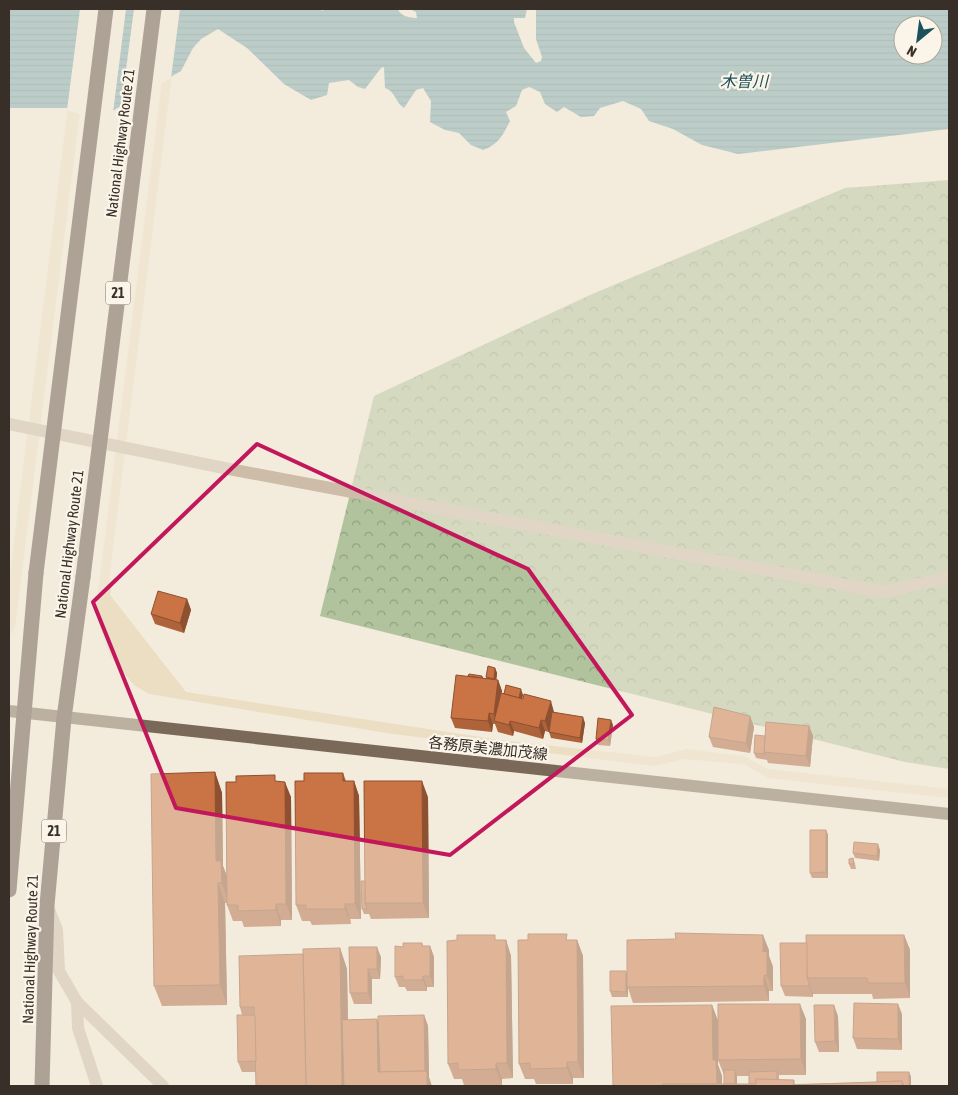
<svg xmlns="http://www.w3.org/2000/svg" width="958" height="1095" font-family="'Asap Condensed','Noto Sans JP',sans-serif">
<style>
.forest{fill:url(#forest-crowns)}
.plaza{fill:#ebdec3}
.water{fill:url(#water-rules);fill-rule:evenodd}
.pier{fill:#f3ebdc}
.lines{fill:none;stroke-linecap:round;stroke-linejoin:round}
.minor{stroke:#ccbca8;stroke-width:12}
.major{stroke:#7a6859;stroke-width:12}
.highway{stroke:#594a3f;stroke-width:15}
.highway-bridge{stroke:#594a3f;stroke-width:15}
.wall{fill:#ae633a;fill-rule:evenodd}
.shaded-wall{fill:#8d5030}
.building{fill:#ca7344;stroke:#8d5030}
.marked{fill:none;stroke:#c2185b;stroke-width:4;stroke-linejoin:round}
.labels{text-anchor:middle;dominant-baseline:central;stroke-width:4.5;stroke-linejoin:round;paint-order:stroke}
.shield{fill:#faf4e9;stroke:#726a62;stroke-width:1}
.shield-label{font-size:14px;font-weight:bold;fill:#382f28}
.street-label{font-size:15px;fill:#382f28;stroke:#faf4e9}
.water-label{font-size:16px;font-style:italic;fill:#1c505b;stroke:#faf4e9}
</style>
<defs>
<pattern id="forest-crowns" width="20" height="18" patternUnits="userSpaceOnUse" patternTransform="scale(1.25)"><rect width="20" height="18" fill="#b1c39c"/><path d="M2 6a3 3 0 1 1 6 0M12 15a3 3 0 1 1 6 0" fill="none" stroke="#919f7f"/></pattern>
<pattern id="water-rules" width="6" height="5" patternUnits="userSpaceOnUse" patternTransform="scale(1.25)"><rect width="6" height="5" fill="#7aa9b1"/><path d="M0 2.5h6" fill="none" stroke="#658a90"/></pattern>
</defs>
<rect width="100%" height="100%" fill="#f3ebdc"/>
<path class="forest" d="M 949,180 L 949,769 L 905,762 L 320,616 L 374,396 L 590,295 L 845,188 Z"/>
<g class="plaza">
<path d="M 80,9 L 93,9 L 15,627 L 9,637 L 9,583 Z"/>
<path d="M 171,9 L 180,9 L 109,580 L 112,584 L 110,595 L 186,692 L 500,740 L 655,757 L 687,749 L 744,756 L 768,769 L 949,789 L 949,798 L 768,778 L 744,764 L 684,759 L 655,766 L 393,734 L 149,694 L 134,685 L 110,656 L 101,630 L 96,608 Z"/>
</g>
<path class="water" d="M 9,9 L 321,9 L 322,11 L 326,9 L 398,9 C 400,16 410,18 417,18 L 416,12 L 410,9 L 527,9 L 525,18 L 514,18 L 514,22 L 524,48 L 536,63 L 541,61 L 542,57 L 536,39 L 536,9 L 949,9 L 949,129 L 738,154 L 702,145 L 673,129 L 649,121 L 641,109 L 623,101 L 600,108 L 594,116 L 581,117 L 564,107 L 557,112 L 545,104 L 540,92 L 529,87 L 522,90 L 516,106 L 506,112 L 510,121 C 503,135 498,145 483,150 L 471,145 L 459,133 L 445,130 L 430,122 L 431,101 L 423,88 L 416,90 L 404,108 C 395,102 396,92 385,88 L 384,67 L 381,68 L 365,89 L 358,87 L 349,80 L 329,83 L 327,95 L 311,100 L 284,84 L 247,48 L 218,29 L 201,39 L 193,48 L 181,71 L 109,113 L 68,108 L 9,108 ZM 903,25 L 933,25 L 933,55 L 903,55 Z"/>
<g class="pier">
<path d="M 80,9 L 126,9 L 113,113 L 94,119 L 67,110 Z"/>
<path d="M 134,9 L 180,9 L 171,78 L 121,107 Z"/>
</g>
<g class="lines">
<g class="minor">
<path d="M 9,424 L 224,468 L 883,592 L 949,577"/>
<path d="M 48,907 L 57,930 L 59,971 L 77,1002 L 163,1086"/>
<path d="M 77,1002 L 78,1028 L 97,1086"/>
</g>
<path class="major" d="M 9,711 L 949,814"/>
<g class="highway">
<path d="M 9,890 L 36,573"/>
<path d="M 42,1086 L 47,905 L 64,718 L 83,577"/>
</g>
<g class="highway-bridge">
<path d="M 36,573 L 106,9"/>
<path d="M 83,577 L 154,9"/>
</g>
</g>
<g class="wall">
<path d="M 187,599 L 191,610 L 184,633 L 155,624 L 151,614 Z"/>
<path d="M 495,668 L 497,673 L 496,680 L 498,680 L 502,691 L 501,693 L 523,695 L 522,699 L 554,712 L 585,723 L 582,743 L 551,738 L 549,732 L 545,731 L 543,739 L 514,731 L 513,736 L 498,732 L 495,724 L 493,724 L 492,732 L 455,728 L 451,718 L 468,676 L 482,676 L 483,678 L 487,679 L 486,677 Z"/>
<path d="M 750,716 L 754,727 L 750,753 L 713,747 L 709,737 Z"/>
<path d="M 613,725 L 610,746 L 598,745 L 596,739 Z"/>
<path d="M 809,726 L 813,736 L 810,767 L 768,763 L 767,760 L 756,758 L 754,753 L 765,736 Z"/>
<path d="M 215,772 L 222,793 L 223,866 L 227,877 L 278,782 L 291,797 L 292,920 L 281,920 L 281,926 L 244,927 L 242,921 L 233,921 L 227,905 L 227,903 L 225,903 L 227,1005 L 162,1006 L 154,986 Z"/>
<path d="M 343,773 L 346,781 L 354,781 L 359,796 L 361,919 L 350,919 L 351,924 L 312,925 L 310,921 L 302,921 L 296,905 L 304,781 Z"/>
<path d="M 428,797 L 429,918 L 371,919 L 369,914 L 364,914 L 362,909 L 365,881 Z"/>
<path d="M 826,830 L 828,835 L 828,878 L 812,878 L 810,873 Z"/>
<path d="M 880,850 L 879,861 L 855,858 L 853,853 Z"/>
<path d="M 853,858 L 855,864 L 856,869 L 851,869 L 849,864 Z"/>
<path d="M 904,935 L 910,950 L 910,998 L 873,999 L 872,994 L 813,994 L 813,997 L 785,996 L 781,986 L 807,943 Z"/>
<path d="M 497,940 L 506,940 L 511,956 L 513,1078 L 502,1079 L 502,1085 L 464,1085 L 462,1079 L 454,1079 L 448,1064 Z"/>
<path d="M 569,940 L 577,940 L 583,956 L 584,1078 L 573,1078 L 573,1084 L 536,1084 L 534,1079 L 525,1079 L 519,1064 Z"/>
<path d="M 422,943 L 423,946 L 430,946 L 434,957 L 434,987 L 427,987 L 427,991 L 407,991 L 405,987 L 399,987 L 395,977 L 403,947 Z"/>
<path d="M 349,947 L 381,957 L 380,979 L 372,979 L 372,1004 L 354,1004 L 350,993 Z"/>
<path d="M 340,948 L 347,969 L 348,1020 L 377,1019 L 379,1024 L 424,1015 L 428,1026 L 429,1077 L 256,1072 L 242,1072 L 238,1062 L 242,1015 L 240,1007 L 303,954 Z"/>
<path d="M 769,950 L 769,956 L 773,967 L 773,991 L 769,991 L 769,1001 L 633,1003 L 628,988 L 628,997 L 612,997 L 610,991 L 626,971 L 627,975 Z"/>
<path d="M 712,1005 L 718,1021 L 718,1065 L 722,1076 L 722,1084 L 724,1084 L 724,1075 L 718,1060 L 806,1019 L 806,1075 L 779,1075 L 779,1080 L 794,1080 L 795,1084 L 877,1082 L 909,1072 L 911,1077 L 911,1086 L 613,1086 ZM 737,1076 L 749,1076 L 750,1084 L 737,1084 Z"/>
<path d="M 902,1014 L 902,1050 L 857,1049 L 853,1038 Z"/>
<path d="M 838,1016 L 839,1052 L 819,1052 L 815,1042 Z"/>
</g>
<g class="shaded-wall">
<path d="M 187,599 L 191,610 L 184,633 L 180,623 Z"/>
<path d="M 495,668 L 497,673 L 496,684 L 494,679 Z"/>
<path d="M 498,680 L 502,691 L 498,722 L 497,722 L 494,714 Z"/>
<path d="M 521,689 L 523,695 L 520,707 L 518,701 Z"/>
<path d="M 551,701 L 554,712 L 549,732 L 545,721 Z"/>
<path d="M 489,713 L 493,724 L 492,732 L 488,721 Z"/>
<path d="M 750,716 L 754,727 L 750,753 L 746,743 Z"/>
<path d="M 583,717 L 585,723 L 582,743 L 580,738 Z"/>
<path d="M 541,720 L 545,731 L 543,739 L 539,728 Z"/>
<path d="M 611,720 L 613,725 L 610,746 L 608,740 Z"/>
<path d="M 510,721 L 514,731 L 513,736 L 509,725 Z"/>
<path d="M 809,726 L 813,736 L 810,767 L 806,756 Z"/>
<path d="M 215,772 L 222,793 L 223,866 L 229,881 L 229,903 L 222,883 L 216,861 Z"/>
<path d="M 354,781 L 359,796 L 361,919 L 355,904 Z"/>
<path d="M 422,781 L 428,797 L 429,918 L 423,903 Z"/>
<path d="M 285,782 L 291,797 L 292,920 L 286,904 Z"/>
<path d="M 826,830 L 828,835 L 828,878 L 826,872 Z"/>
<path d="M 878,844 L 880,850 L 879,861 L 877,856 Z"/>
<path d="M 218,883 L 225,903 L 227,1005 L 220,985 Z"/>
<path d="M 276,904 L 281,920 L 281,926 L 276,910 Z"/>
<path d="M 345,904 L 350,919 L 351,924 L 345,909 Z"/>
<path d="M 763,935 L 769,950 L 769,956 L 773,967 L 773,991 L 767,976 L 763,952 Z"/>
<path d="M 904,935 L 910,950 L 910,998 L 905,983 Z"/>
<path d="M 506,940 L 511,956 L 513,1078 L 507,1063 Z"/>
<path d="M 577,940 L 583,956 L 584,1078 L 578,1062 Z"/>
<path d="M 430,946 L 434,957 L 434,987 L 430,976 Z"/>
<path d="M 377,947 L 381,957 L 380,979 L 377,969 Z"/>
<path d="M 340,948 L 347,969 L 349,1086 L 342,1086 Z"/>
<path d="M 368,969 L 372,979 L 372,1004 L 368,993 Z"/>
<path d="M 626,971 L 628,977 L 628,997 L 626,992 Z"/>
<path d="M 764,975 L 769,991 L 769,1001 L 764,986 Z"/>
<path d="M 423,976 L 427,987 L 427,991 L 423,980 Z"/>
<path d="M 809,983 L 813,994 L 813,997 L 809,986 Z"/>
<path d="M 800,1004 L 806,1019 L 806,1075 L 801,1059 Z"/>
<path d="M 898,1004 L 902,1014 L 902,1050 L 898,1039 Z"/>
<path d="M 712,1005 L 718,1021 L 718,1065 L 722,1076 L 722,1086 L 717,1086 L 713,1060 Z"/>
<path d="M 834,1005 L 838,1016 L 839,1052 L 835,1041 Z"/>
<path d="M 424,1015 L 428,1026 L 429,1077 L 432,1086 L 427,1086 L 425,1076 Z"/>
<path d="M 377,1019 L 382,1035 L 383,1077 L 378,1072 Z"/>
<path d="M 567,1062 L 573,1078 L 573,1084 L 567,1068 Z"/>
<path d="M 496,1063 L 502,1079 L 502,1085 L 496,1069 Z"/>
<path d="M 735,1070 L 737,1076 L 737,1086 L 735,1086 Z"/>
<path d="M 909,1072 L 911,1077 L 911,1086 L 909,1086 Z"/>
</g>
<g class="building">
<path d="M 158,591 L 187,599 L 180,623 L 151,614 Z"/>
<path d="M 488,666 L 495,668 L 494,679 L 486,677 Z"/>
<path d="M 469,674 L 482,676 L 482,678 L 468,676 Z"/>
<path d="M 456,675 L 498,680 L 494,714 L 489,713 L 488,721 L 451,718 Z"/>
<path d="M 506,685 L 521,689 L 519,698 L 504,694 Z"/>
<path d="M 501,693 L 523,699 L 524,694 L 551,701 L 545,721 L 541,720 L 539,728 L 510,721 L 509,725 L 494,721 Z"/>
<path d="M 714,707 L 750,716 L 746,743 L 709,737 Z"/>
<path d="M 552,712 L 583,717 L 580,738 L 549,732 Z"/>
<path d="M 598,718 L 611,720 L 608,740 L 596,739 Z"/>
<path d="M 766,722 L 809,726 L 806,756 L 764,752 Z"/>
<path d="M 755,735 L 765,736 L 764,752 L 765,754 L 754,753 Z"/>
<path d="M 215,772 L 216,861 L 221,861 L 222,883 L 218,883 L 220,985 L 154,986 L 151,774 Z"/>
<path d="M 304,773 L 343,773 L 343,781 L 354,781 L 355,904 L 345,904 L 345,909 L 306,909 L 306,905 L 296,905 L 295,781 L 304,781 Z"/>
<path d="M 275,775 L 275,781 L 285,782 L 286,904 L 276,904 L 276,910 L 238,911 L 238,905 L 227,905 L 226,782 L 236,782 L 236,776 Z"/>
<path d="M 364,781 L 422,781 L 423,903 L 365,903 Z"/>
<path d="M 810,830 L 826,830 L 826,872 L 810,873 Z"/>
<path d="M 854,842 L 878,844 L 877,856 L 853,853 Z"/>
<path d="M 853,858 L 854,864 L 849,864 L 849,859 Z"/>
<path d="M 361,881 L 365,881 L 365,903 L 367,909 L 362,909 Z"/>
<path d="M 675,933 L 763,935 L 763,952 L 767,951 L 767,976 L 764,975 L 764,986 L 627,987 L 627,940 L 676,939 Z"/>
<path d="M 528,934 L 567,934 L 566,940 L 577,940 L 578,1062 L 567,1062 L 567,1068 L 530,1069 L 530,1063 L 519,1064 L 518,940 L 528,940 Z"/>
<path d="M 457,935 L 495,935 L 495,940 L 506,940 L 507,1063 L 496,1063 L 496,1069 L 458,1070 L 458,1063 L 448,1064 L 447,941 L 457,940 Z"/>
<path d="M 806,935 L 904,935 L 905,983 L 868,983 L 867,978 L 807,978 Z"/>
<path d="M 403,943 L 422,943 L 422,946 L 430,946 L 430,976 L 423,976 L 423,980 L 403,980 L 403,976 L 395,977 L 395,946 L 403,947 Z"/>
<path d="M 780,943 L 807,943 L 807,978 L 809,983 L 809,986 L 781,986 Z"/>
<path d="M 349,947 L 377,947 L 377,969 L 368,969 L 368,993 L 350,993 Z"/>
<path d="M 340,948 L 342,1086 L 306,1086 L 303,949 Z"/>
<path d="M 303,954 L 306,1086 L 256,1086 L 254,1007 L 240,1007 L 239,956 Z"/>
<path d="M 610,971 L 626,971 L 626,992 L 610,991 Z"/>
<path d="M 854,1003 L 898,1004 L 898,1039 L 853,1038 Z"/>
<path d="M 718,1004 L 800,1004 L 801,1059 L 718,1060 Z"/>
<path d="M 712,1005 L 713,1060 L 716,1060 L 717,1084 L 663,1084 L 663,1086 L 613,1086 L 611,1006 Z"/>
<path d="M 814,1005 L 834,1005 L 835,1041 L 815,1042 Z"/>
<path d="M 237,1015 L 255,1015 L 256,1061 L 238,1062 Z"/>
<path d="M 424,1015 L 425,1071 L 380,1072 L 378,1016 Z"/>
<path d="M 377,1019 L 378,1072 L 427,1071 L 427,1086 L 344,1086 L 342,1020 Z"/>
<rect x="724" y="1070" width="11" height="14"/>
<path d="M 777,1071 L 777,1080 L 756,1079 L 756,1084 L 749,1084 L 749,1072 Z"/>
<path d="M 877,1072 L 909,1072 L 909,1086 L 904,1086 L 902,1081 L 877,1082 Z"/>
<path d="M 756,1079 L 794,1080 L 793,1085 L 902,1081 L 902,1086 L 663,1086 L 663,1084 L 756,1084 Z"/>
</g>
<path d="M0 0H958V1095H0ZM 257,444 L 528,569 L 632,715 L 450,855 L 176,808 L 93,602 Z" fill="#f3ebdc" fill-opacity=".55" fill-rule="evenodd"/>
<path class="marked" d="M 257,444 L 528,569 L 632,715 L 450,855 L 176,808 L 93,602 Z"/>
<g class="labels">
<g class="shield">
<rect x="105.5" y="281.5" width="25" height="23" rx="4"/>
<rect x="41.5" y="819.5" width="25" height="23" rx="4"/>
</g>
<g class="shield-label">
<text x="118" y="293">21</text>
<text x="54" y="831">21</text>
</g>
<g class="street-label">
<text transform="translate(120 143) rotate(-83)">National Highway Route 21</text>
<text transform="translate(69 544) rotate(-83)">National Highway Route 21</text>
<text transform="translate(488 748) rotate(6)">各務原美濃加茂線</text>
<text transform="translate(30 949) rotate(-88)">National Highway Route 21</text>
</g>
<g class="water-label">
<text x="744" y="81">木曽川</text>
</g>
</g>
<rect width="958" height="1095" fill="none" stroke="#382f28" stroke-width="20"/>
<g transform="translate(918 40) rotate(209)"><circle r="24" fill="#faf4e9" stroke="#aca59c"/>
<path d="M0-4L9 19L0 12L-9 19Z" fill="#1c505b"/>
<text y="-8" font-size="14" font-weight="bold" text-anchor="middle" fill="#382f28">N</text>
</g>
</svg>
